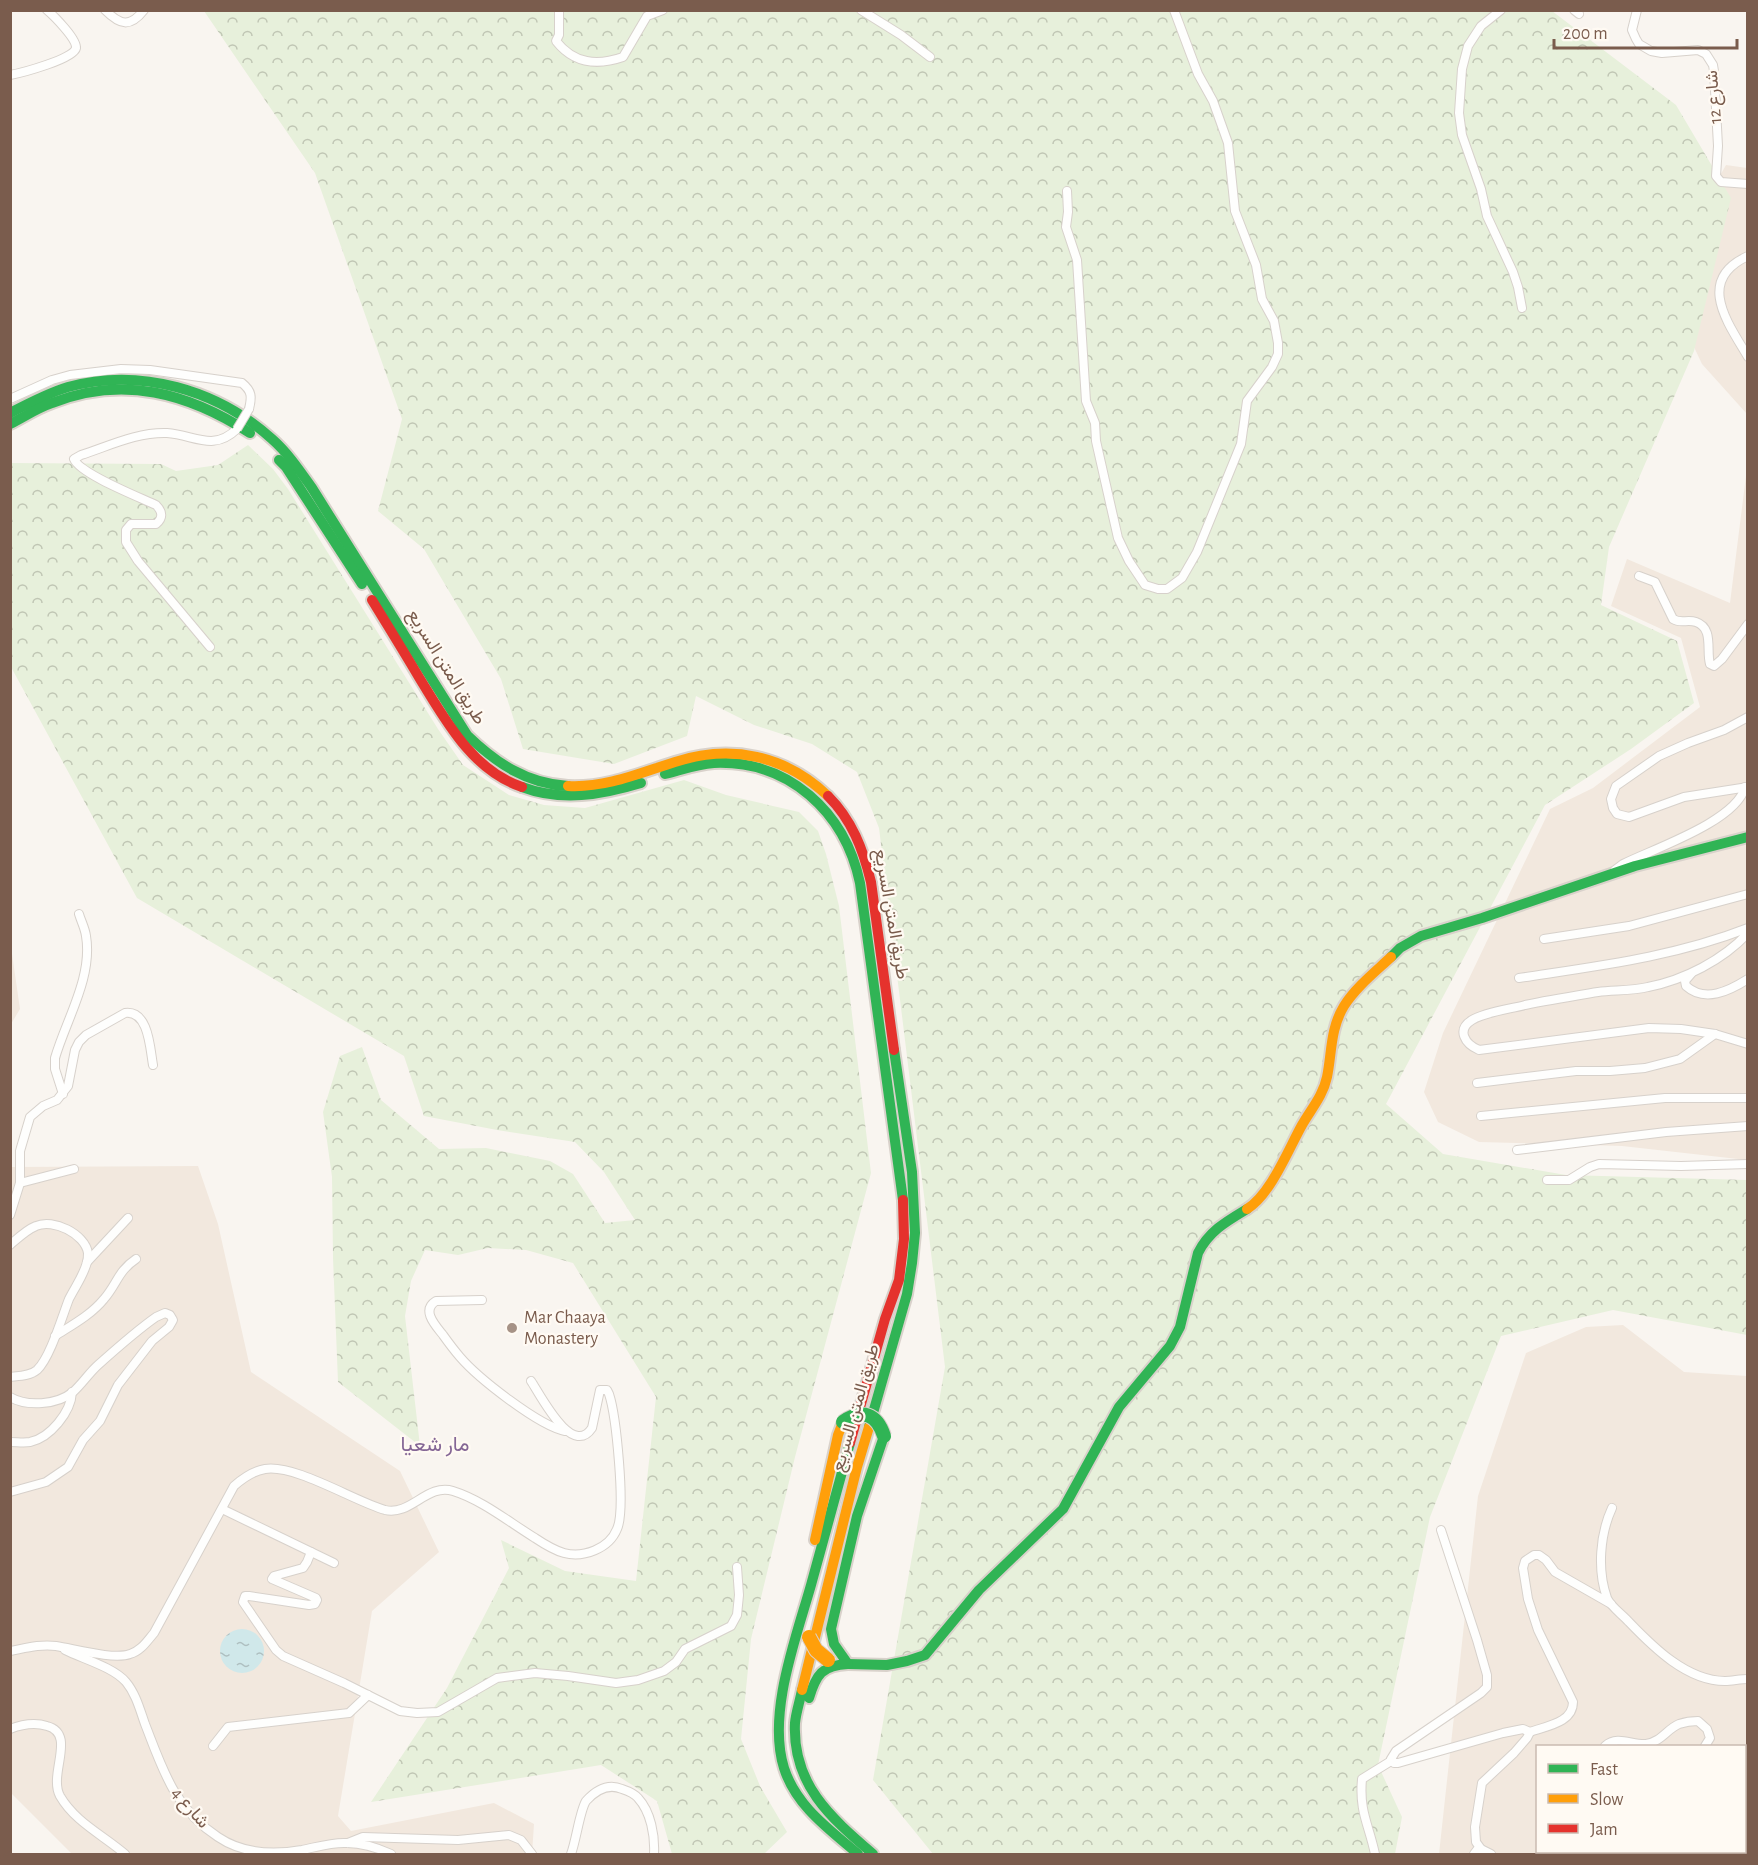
<svg xmlns="http://www.w3.org/2000/svg" width="1758" height="1865" font-family="'Alegreya Sans',Vazirmatn,sans-serif">
<style>
.residential{fill:#f2e8de;fill-rule:evenodd}
.forest{fill:url(#forest-crowns)}
.water{fill:url(#water-ripples)}
.lines{fill:none;stroke-linecap:round;stroke-linejoin:round}
.street-casing{stroke:#d7d1cb;stroke-width:10}
.fast-casing{stroke:#d9d2cb;stroke-width:14}
.slow-casing{stroke:#d9d2cb;stroke-width:14}
.jam-casing{stroke:#d9d2cb;stroke-width:14}
.street{stroke:#fefefd;stroke-width:8}
.fast{stroke:#30b455;stroke-width:10}
.slow{stroke:#ff9f0a;stroke-width:10}
.jam{stroke:#e5322d;stroke-width:10}
.street-bridge-casing{stroke:#d7d1cb;stroke-width:10;stroke-linecap:butt}
.fast-bridge-casing{stroke:#dad1cc;stroke-width:16;stroke-linecap:butt}
.slow-bridge-casing{stroke:#dad1cc;stroke-width:16;stroke-linecap:butt}
.street-bridge{stroke:#fefefd;stroke-width:8}
.fast-bridge{stroke:#30b455;stroke-width:14}
.slow-bridge{stroke:#ff9f0a;stroke-width:14}
.poi-dot{fill:#a69286;stroke:#fffaf3;stroke-width:2}
.labels{text-anchor:middle;dominant-baseline:central;stroke-width:4.5;stroke-linejoin:round;paint-order:stroke}
.street-label{font-size:18px;fill:#7a5c4d;stroke:#fffaf3}
.poi-label{font-size:18px;fill:#7a5c4d;stroke:#fffaf3;text-anchor:start}
.quarter-label{font-size:21px;fill:#846695;stroke:#fffaf3}
</style>
<defs>
<pattern id="forest-crowns" width="20" height="18" patternUnits="userSpaceOnUse" patternTransform="scale(1.5)"><rect width="20" height="18" fill="#e7f0db"/><path d="M2 6a3 3 0 1 1 6 0M12 15a3 3 0 1 1 6 0" fill="none" stroke="#c0c6b4"/></pattern>
<pattern id="water-ripples" width="26" height="14" patternUnits="userSpaceOnUse" patternTransform="scale(1.5)"><rect width="26" height="14" fill="#d0e8ea"/><path d="M2 4q2-2 4 0t4 0M15 11q2-2 4 0t4 0" fill="none" stroke="#aebfc0"/></pattern>
</defs>
<rect width="100%" height="100%" fill="#f9f5f0"/>
<g class="residential">
<path d="M 1726,165 L 1747,168 L 1747,414 L 1702,364 L 1670,296 L 1692,225 Z"/>
<path d="M 1747,468 L 1747,1160 L 1622,1146 L 1479,1142 L 1438,1122 L 1424,1092 L 1443,1033 L 1550,809 L 1593,788 L 1700,707 L 1681,638 L 1611,606 L 1627,559 L 1730,603 Z"/>
<path d="M 11,947 L 20,1009 L 11,1024 L 10,1024 Z"/>
<path d="M 198,1166 L 218,1224 L 251,1372 L 400,1471 L 439,1552 L 372,1611 L 338,1816 L 351,1831 L 494,1803 L 534,1824 L 532,1854 L 72,1854 L 11,1793 L 10,1167 Z"/>
<path d="M 1623,1325 L 1684,1372 L 1747,1376 L 1747,1854 L 1439,1854 L 1478,1496 L 1526,1353 L 1586,1327 ZM 1538,1746 L 1744,1746 L 1744,1852 L 1538,1852 Z"/>
</g>
<g class="forest">
<path d="M 204,11 L 1552,11 L 1676,105 L 1731,198 L 1694,351 L 1609,547 L 1601,605 L 1677,641 L 1694,703 L 1631,749 L 1545,805 L 1386,1104 L 1443,1154 L 1566,1175 L 1747,1180 L 1747,1335 L 1613,1310 L 1501,1336 L 1430,1517 L 1378,1765 L 1402,1817 L 1395,1854 L 933,1854 L 873,1780 L 945,1367 L 879,828 L 857,772 L 812,744 L 754,725 L 696,696 L 687,736 L 614,764 L 523,749 L 501,679 L 424,549 L 378,511 L 402,419 L 315,173 Z"/>
<path d="M 248,445 L 273,469 L 288,489 L 438,729 L 463,765 L 509,795 L 544,805 L 585,808 L 684,780 L 726,795 L 799,812 L 818,831 L 826,854 L 839,906 L 871,1173 L 795,1457 L 751,1639 L 741,1739 L 760,1786 L 787,1832 L 764,1854 L 672,1854 L 657,1801 L 601,1765 L 371,1802 L 447,1688 L 509,1568 L 501,1540 L 565,1571 L 636,1581 L 656,1397 L 573,1263 L 526,1250 L 488,1248 L 458,1255 L 425,1250 L 411,1281 L 405,1316 L 420,1446 L 338,1382 L 333,1258 L 332,1177 L 323,1112 L 340,1056 L 362,1047 L 381,1100 L 439,1149 L 486,1148 L 550,1161 L 573,1174 L 605,1223 L 635,1220 L 604,1172 L 575,1142 L 497,1130 L 424,1116 L 404,1056 L 137,898 L 11,667 L 10,463 L 161,464 L 176,471 L 218,465 Z"/>
</g>
<circle class="water" cx="242" cy="1651" r="22"/>
<g class="lines">
<defs>
<g id="street">
<path d="M 105,10 C 120,25 130,28 144,10"/>
<path d="M 559,10 L 559,35 L 556,41 C 574,64 597,66 623,57 L 647,16 L 663,10"/>
<path d="M 861,10 L 901,35 L 930,57"/>
<path d="M 1501,10 L 1481,26 L 1468,46 L 1462,69 L 1459,113 L 1462,135 L 1481,189 L 1487,216 L 1513,272 L 1518,287 L 1522,308"/>
<path d="M 1574,10 L 1579,14"/>
<path d="M 1637,10 L 1632,30 L 1636,39 L 1639,44 L 1651,51 L 1662,53 L 1698,50 L 1706,54 L 1713,65 L 1714,71 L 1718,146 L 1716,176 L 1721,182 L 1748,184"/>
<path d="M 10,75 C 21,73 74,59 76,48 C 77,39 54,16 47,10"/>
<path d="M 1067,191 L 1068,212 L 1066,227 L 1077,260 L 1086,401 L 1095,423 L 1096,441 L 1118,538 L 1129,561 L 1145,585 L 1158,589 L 1167,589 L 1182,578 L 1197,552 L 1241,444 L 1247,401 L 1272,367 L 1278,354 L 1278,343 L 1274,321 L 1262,299 L 1256,265 L 1235,211 L 1228,143 L 1213,101 L 1198,74 L 1174,10"/>
<path d="M 1748,256 C 1695,280 1728,323 1748,357"/>
<path d="M 10,399 L 52,380 L 70,375 L 121,369 L 150,370 L 242,383 C 252,391 252,397 249,409"/>
<path d="M 1639,576 L 1655,582 L 1673,619 C 1681,624 1687,619 1696,622 C 1714,628 1706,651 1710,664 L 1714,666 L 1722,659 L 1748,624"/>
<path d="M 210,647 L 138,561 L 126,542 L 126,530 L 131,524 L 156,524 C 163,518 163,512 156,505 C 139,497 80,474 74,459 L 81,455 C 109,446 137,432 167,433 C 195,435 213,452 237,429"/>
<path d="M 1748,717 L 1724,730 L 1688,743 L 1659,756 L 1616,786 L 1611,799 L 1613,808 L 1617,814 L 1629,817 L 1684,797 L 1748,787"/>
<path d="M 1615,870 L 1623,864 C 1653,849 1737,821 1745,787"/>
<path d="M 1748,933 C 1723,960 1684,980 1648,987 C 1632,991 1614,990 1598,992 C 1574,996 1549,1000 1525,1005 C 1510,1009 1485,1012 1472,1020 C 1456,1030 1465,1044 1479,1050 L 1649,1028 L 1681,1029 L 1715,1034 L 1748,1044"/>
<path d="M 1544,939 L 1629,926 L 1748,894"/>
<path d="M 1691,974 L 1685,981 L 1686,986 C 1705,1003 1729,991 1748,979"/>
<path d="M 1519,978 C 1597,966 1674,957 1748,928"/>
<path d="M 1477,1083 L 1576,1071 L 1610,1071 L 1645,1068 L 1680,1059 L 1715,1034"/>
<path d="M 63,1094 L 55,1069 L 55,1058 C 66,1020 93,977 86,936 C 85,928 81,921 79,914"/>
<path d="M 1481,1116 L 1665,1098 L 1748,1098"/>
<path d="M 1517,1150 L 1666,1132 L 1748,1126"/>
<path d="M 1547,1180 L 1569,1180 L 1590,1167 L 1599,1164 L 1681,1166 L 1748,1164"/>
<path d="M 20,1183 L 74,1169"/>
<path d="M 10,1215 L 20,1183 L 20,1151 L 30,1117 L 43,1106 L 57,1100 L 68,1086 L 75,1050 L 79,1042 L 86,1035 L 125,1013 C 149,1010 150,1049 153,1065"/>
<path d="M 10,1245 C 18,1238 26,1230 36,1226 C 53,1218 85,1234 88,1253 C 88,1256 88,1259 87,1262 C 84,1275 75,1287 69,1299 C 62,1317 50,1358 37,1370 C 30,1376 19,1376 10,1377"/>
<path d="M 87,1262 L 128,1218"/>
<path d="M 482,1300 L 436,1301 C 421,1310 435,1325 443,1335 C 448,1342 454,1350 460,1357 C 478,1378 539,1426 565,1431"/>
<path d="M 55,1336 C 72,1325 91,1315 104,1299 C 117,1284 118,1271 136,1259"/>
<path d="M 10,1397 C 27,1407 57,1405 73,1392 C 82,1384 89,1373 98,1365 C 117,1348 136,1331 156,1317 L 165,1313 L 170,1315 L 173,1320 L 169,1327 L 152,1341 L 118,1385 L 100,1421 L 83,1440 L 68,1467 L 46,1482 L 10,1492"/>
<path d="M 10,1442 C 17,1442 24,1443 30,1442 C 50,1438 71,1412 72,1392"/>
<path d="M 1612,1508 C 1600,1534 1597,1570 1607,1598 C 1611,1607 1622,1614 1629,1622 C 1653,1647 1687,1681 1725,1681 C 1732,1681 1740,1679 1748,1679"/>
<path d="M 222,1509 L 334,1563"/>
<path d="M 1441,1530 L 1477,1640 L 1487,1675 L 1487,1687 L 1481,1693 L 1396,1751 L 1391,1759 L 1394,1763 L 1398,1763 L 1503,1733 L 1523,1729 L 1530,1732 L 1527,1738 L 1514,1753 L 1482,1783 L 1475,1827 L 1476,1842 L 1481,1849"/>
<path d="M 311,1552 L 307,1562 L 303,1568 L 274,1576 L 272,1579 L 316,1598 L 317,1600 L 315,1604 L 309,1605 L 249,1596 L 245,1596 L 243,1602 L 276,1650 L 283,1656 L 344,1683 L 400,1711 L 417,1713 L 438,1712 L 497,1678 L 535,1673 L 568,1676 L 616,1683 L 638,1680 L 664,1671 L 676,1662 L 685,1649 L 731,1626 L 737,1615 L 739,1595 L 737,1567"/>
<path d="M 65,1650 C 83,1659 113,1667 126,1682 C 136,1694 140,1710 145,1724 C 163,1770 174,1808 218,1837 C 243,1854 273,1855 302,1850 C 317,1847 332,1842 347,1843 C 362,1843 378,1848 391,1854"/>
<path d="M 10,1651 C 26,1648 40,1644 56,1646 C 75,1649 114,1660 130,1654 C 141,1651 147,1641 154,1633 L 234,1486 C 243,1478 253,1471 265,1469 C 295,1464 354,1501 385,1510 C 411,1516 427,1483 453,1491 C 482,1500 509,1522 535,1538 C 544,1544 553,1550 564,1553 C 583,1558 609,1549 617,1529 C 626,1510 616,1415 609,1394 L 607,1390 L 600,1390 L 592,1428 C 572,1458 541,1396 531,1381"/>
<path d="M 10,1729 C 23,1724 34,1722 47,1726 C 77,1734 48,1774 60,1796 C 75,1822 103,1835 125,1854"/>
<path d="M 1530,1732 C 1546,1726 1573,1723 1573,1702 L 1538,1630 L 1528,1599 L 1523,1568 L 1525,1561 L 1534,1555 L 1539,1555 L 1546,1560 L 1555,1572 L 1611,1604"/>
<path d="M 213,1746 L 228,1727 L 349,1713 L 368,1695"/>
<path d="M 1605,1746 C 1618,1735 1631,1745 1646,1744 C 1661,1742 1667,1729 1679,1724 C 1685,1722 1692,1721 1698,1721 L 1707,1729 L 1710,1738 L 1705,1746"/>
<path d="M 1744,1811 L 1748,1808"/>
<path d="M 348,1843 L 363,1837 L 458,1840 L 509,1835 L 521,1840 L 532,1854"/>
<path d="M 571,1854 C 576,1841 580,1810 586,1801 C 596,1790 608,1783 622,1789 C 628,1791 634,1793 638,1798 C 651,1812 655,1836 654,1854"/>
<path d="M 1375,1854 C 1369,1825 1359,1812 1362,1779 L 1391,1761"/>
<path d="M 1474,1854 L 1477,1850 L 1481,1849 L 1491,1854"/>
<path d="M 1711,1854 L 1712,1852"/>
</g>
<g id="fast">
<path d="M 10,413 C 29,403 48,393 68,387 C 140,367 218,390 272,439 C 288,453 300,471 312,488 L 467,735 C 496,763 527,784 568,786"/>
<path d="M 10,424 C 24,417 37,408 52,403 C 123,375 188,393 250,433"/>
<path d="M 279,460 L 286,467 L 362,584"/>
<path d="M 665,774 C 681,770 697,764 714,763 C 789,760 845,812 860,883 L 903,1200"/>
<path d="M 522,787 C 562,802 601,795 641,783"/>
<path d="M 1391,957 L 1400,948 L 1421,936 L 1482,918 L 1635,866 L 1748,837"/>
<path d="M 869,1427 L 907,1294 L 912,1263 L 915,1233 L 912,1172 L 894,1050"/>
<path d="M 850,1443 C 837,1490 824,1538 811,1585 C 796,1638 767,1714 784,1768 C 796,1806 829,1829 858,1854"/>
<path d="M 848,1664 L 887,1665 L 907,1661 L 925,1655 L 979,1590 L 1063,1509 L 1119,1407 L 1170,1346 L 1180,1327 L 1198,1253 C 1209,1231 1227,1221 1247,1209"/>
<path d="M 848,1664 L 834,1644 L 831,1629 L 857,1516 L 884,1436"/>
<path d="M 802,1690 C 800,1701 796,1712 795,1723 C 792,1784 830,1817 873,1854"/>
<path d="M 809,1698 C 816,1675 822,1665 848,1664"/>
</g>
<g id="slow">
<path d="M 568,786 C 606,788 640,773 675,762 C 731,744 785,755 828,796"/>
<path d="M 1247,1209 C 1271,1194 1288,1150 1302,1125 C 1311,1109 1323,1096 1327,1077 C 1332,1053 1330,1029 1344,1006 C 1355,988 1375,972 1391,957"/>
<path d="M 815,1540 L 838,1435 L 843,1422"/>
<path d="M 802,1690 L 857,1467 L 869,1427"/>
<path d="M 1744,1793 L 1748,1790"/>
<path d="M 1630,1854 L 1636,1852"/>
</g>
<g id="jam">
<path d="M 372,600 C 388,626 404,652 420,679 C 446,721 472,770 522,787"/>
<path d="M 828,796 C 852,820 863,849 871,882 L 894,1050"/>
<path d="M 850,1443 L 885,1319 L 899,1280 L 904,1239 L 903,1200"/>
</g>
</defs>
<use href="#street" class="street-casing"/>
<use href="#fast" class="fast-casing"/>
<use href="#slow" class="slow-casing"/>
<use href="#jam" class="jam-casing"/>
<use href="#street" class="street"/>
<use href="#fast" class="fast"/>
<use href="#slow" class="slow"/>
<use href="#jam" class="jam"/>
<defs>
<path id="street-bridge" d="M 237,429 L 249,409"/>
<path id="fast-bridge" d="M 843,1422 C 862,1408 877,1414 884,1436"/>
<path id="slow-bridge" d="M 809,1637 L 816,1650 L 828,1660"/>
</defs>
<use href="#street-bridge" class="street-bridge-casing"/>
<use href="#fast-bridge" class="fast-bridge-casing"/>
<use href="#slow-bridge" class="slow-bridge-casing"/>
<use href="#street-bridge" class="street-bridge"/>
<use href="#fast-bridge" class="fast-bridge"/>
<use href="#slow-bridge" class="slow-bridge"/>
</g>
<circle class="poi-dot" cx="512" cy="1328" r="6"/>
<g class="labels">
<g class="street-label">
<text transform="translate(1714 97) rotate(-95)">شارع 12</text>
<text transform="translate(446 667) rotate(58)">طريق المتن السريع</text>
<text transform="translate(891 914) rotate(80)">طريق المتن السريع</text>
<text transform="translate(856 1408) rotate(-74)">طريق المتن السريع</text>
<text transform="translate(190 1808) rotate(49)">شارع 4</text>
</g>
<g class="poi-label">
<text x="524" y="1318">Mar Chaaya<tspan x="524" dy="21">Monastery</tspan></text>
</g>
<g class="quarter-label">
<text x="435" y="1444">مار شعيا</text>
</g>
</g>
<rect width="1758" height="1865" fill="none" stroke="#7a5c4d" stroke-width="24"/>
<rect x="1536" y="1745" width="210" height="108" fill="#fffaf3" stroke="#cabbb1" stroke-width="1.5"/>
<rect x="1548" y="1764" width="30" height="9" fill="#30b455" stroke="#cabbb1" stroke-width="1.5"/>
<text x="1590" y="1775" font-size="18" fill="#7a5c4d">Fast</text>
<rect x="1548" y="1794" width="30" height="9" fill="#ff9f0a" stroke="#cabbb1" stroke-width="1.5"/>
<text x="1590" y="1805" font-size="18" fill="#7a5c4d">Slow</text>
<rect x="1548" y="1824" width="30" height="9" fill="#e5322d" stroke="#cabbb1" stroke-width="1.5"/>
<text x="1590" y="1835" font-size="18" fill="#7a5c4d">Jam</text>
<path d="M1554 39v9h183v-9" fill="none" stroke="#7a5c4d" stroke-width="3"/>
<text x="1563" y="39" font-size="18" fill="#7a5c4d" stroke="#fffaf3" stroke-width="4.5" paint-order="stroke">200 m</text>
</svg>
